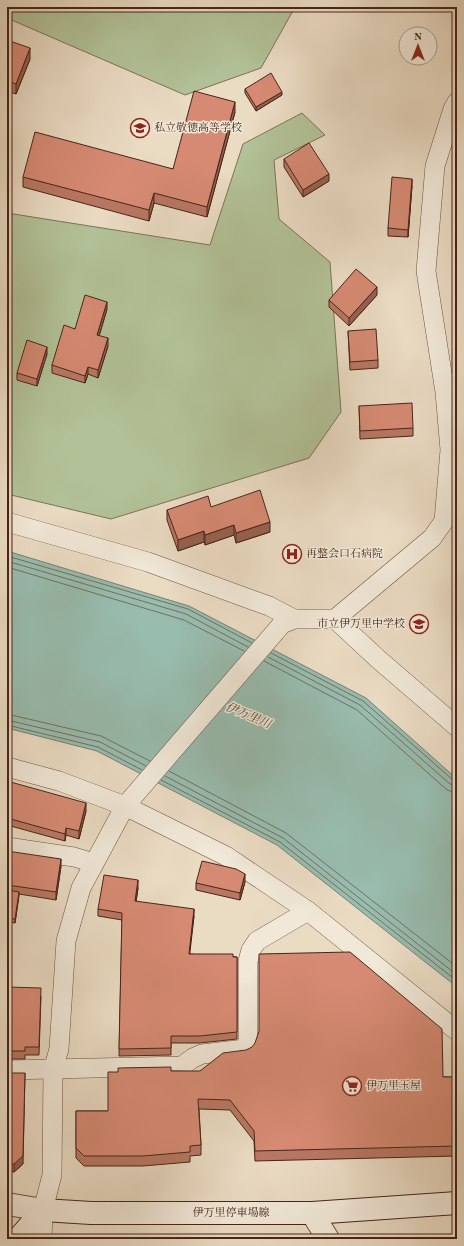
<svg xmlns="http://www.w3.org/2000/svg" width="464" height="1246" font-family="'Old Standard TT','Noto Serif JP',serif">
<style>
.green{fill:#b2c197;stroke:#7d7358}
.water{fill:#98bcae;stroke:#788072}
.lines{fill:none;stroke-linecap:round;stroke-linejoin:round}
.shore{stroke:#707063;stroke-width:1}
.minor-casing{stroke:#705243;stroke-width:20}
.tertiary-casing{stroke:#705243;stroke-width:24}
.secondary-casing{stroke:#482518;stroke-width:24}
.minor{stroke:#f1e8d8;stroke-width:19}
.tertiary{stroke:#f1e8d8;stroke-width:22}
.secondary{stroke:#f1e8d8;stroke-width:22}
.wall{fill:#b87763;stroke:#482518}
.shaded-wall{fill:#966150;stroke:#482518}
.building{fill:#d68a73;stroke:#482518}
.labels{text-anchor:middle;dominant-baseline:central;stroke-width:3;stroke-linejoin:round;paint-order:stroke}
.poi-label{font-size:11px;fill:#482518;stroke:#f1e8d8;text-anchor:start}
.street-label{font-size:11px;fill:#482518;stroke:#f1e8d8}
.water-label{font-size:12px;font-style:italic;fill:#5c4b3e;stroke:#f1e8d8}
</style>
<rect width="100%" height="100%" fill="#eadbc3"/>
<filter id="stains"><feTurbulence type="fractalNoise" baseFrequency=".005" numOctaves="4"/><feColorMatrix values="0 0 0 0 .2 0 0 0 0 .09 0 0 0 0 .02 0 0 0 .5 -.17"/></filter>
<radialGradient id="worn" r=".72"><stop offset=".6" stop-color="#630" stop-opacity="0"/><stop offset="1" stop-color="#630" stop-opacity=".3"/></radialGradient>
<g class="green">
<path d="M 7,7 L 295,7 L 261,68 L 185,95 L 7,18 Z"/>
<path d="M 302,113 L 325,135 L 274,160 L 279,219 L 330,262 L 341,412 L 309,458 L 111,519 L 7,494 L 7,213 L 210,245 L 243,144 Z"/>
</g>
<path class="water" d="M 7,551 L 189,606 L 366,698 L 457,779 L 457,987 L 277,845 L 97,751 L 7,728 Z"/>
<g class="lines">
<g class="shore">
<path d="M 7,556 L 188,609 L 252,643"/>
<path d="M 7,561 L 186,614 L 248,647"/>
<path d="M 7,567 L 184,620 L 244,651"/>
<path d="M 271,653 L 363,701 L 453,780 L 457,781"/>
<path d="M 268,657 L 360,705 L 450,784 L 457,786"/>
<path d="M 264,661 L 357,710 L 446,789 L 452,792 L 457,792"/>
<path d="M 7,714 L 101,736 L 150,761"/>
<path d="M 7,720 L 100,742 L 146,766"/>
<path d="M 7,725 L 98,747 L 142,770"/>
<path d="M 169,771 L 286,833 L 457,967"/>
<path d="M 165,776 L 283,838 L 457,975"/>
<path d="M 161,780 L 280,842 L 457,981"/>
</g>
<defs>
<g id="minor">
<path d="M 7,522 L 148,562 L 269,606 L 294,619"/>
<path d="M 335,619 L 378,659 L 457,727"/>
<path d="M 7,767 L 59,781 L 125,806 L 226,856 L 308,911 L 457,1031"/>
<path d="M 7,847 L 74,857 L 94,863"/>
<path d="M 7,1070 L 182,1066 L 193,1058 L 202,1054 L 245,1049 L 248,1041 L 248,961 L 251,950 L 257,941 L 308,911"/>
<path d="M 42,1239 L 43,1210 L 52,1175 L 53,1070 L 59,1049 L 66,941 L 81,888 L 125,806 L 282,624 L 294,619 L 335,619 L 432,538 L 444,521 L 450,450 L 445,392 L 426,271 L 435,166 L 453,109 L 457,102"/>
</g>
<g id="tertiary">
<path d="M 7,1204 L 43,1210"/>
<path d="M 312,1213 L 328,1239"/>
</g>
<path id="secondary" d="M 18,1239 L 43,1210 L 91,1213 L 312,1213 L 457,1203"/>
</defs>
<use href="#minor" class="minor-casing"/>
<use href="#tertiary" class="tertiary-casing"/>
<use href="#secondary" class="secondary-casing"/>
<use href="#minor" class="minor"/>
<use href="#tertiary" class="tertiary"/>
<use href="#secondary" class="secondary"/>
</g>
<g class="wall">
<path d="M 7,40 L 30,59 L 16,94 L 7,91 Z"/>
<path d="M 245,89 L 282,95 L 256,111 L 245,93 Z"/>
<path d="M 235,112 L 207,217 L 154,203 L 149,221 L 23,187 L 23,177 L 173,169 Z"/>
<path d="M 284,159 L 329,181 L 303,197 L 284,167 Z"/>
<path d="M 412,186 L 408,237 L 388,236 L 388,228 Z"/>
<path d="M 377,295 L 349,326 L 329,307 L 329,300 Z"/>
<path d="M 107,309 L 99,336 L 108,346 L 98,378 L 88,374 L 85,383 L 52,373 L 52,365 L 75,329 Z"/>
<path d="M 348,331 L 378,360 L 378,368 L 350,370 Z"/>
<path d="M 47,354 L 37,386 L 17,380 L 17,373 Z"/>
<path d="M 359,406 L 413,428 L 413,436 L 360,439 Z"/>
<path d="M 211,507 L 270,532 L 236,543 L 234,535 L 205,545 L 204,542 L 178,551 L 167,520 L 167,510 Z"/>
<rect x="456" y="544" width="1" height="49"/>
<path d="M 7,781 L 86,811 L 79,839 L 66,835 L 65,841 L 7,825 Z"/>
<path d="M 7,851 L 61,866 L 56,900 L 19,894 L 15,923 L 7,922 Z"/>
<path d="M 245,882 L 240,900 L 196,890 L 196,883 Z"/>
<path d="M 138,888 L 136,902 L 194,916 L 189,954 L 237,957 L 237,1039 L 200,1043 L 171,1043 L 171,1055 L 119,1056 L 122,920 L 98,916 L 98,909 Z"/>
<path d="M 7,987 L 41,996 L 39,1055 L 25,1055 L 25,1059 L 7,1059 Z"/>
<path d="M 171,1071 L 443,1077 L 457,1077 L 457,1156 L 255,1161 L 254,1141 L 230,1110 L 199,1109 L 201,1145 L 201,1155 L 190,1156 L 190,1162 L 143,1166 L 84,1166 L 76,1158 L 76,1111 L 108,1111 Z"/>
<path d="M 7,1073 L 23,1164 L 14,1172 L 7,1172 Z"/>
</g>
<g class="shaded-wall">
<path d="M 30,48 L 30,59 L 16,94 L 16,84 Z"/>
<path d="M 282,92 L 282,95 L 256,111 L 256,107 Z"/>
<path d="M 235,102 L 235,112 L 207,217 L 207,207 Z"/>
<path d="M 329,174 L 329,181 L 303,197 L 303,190 Z"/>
<path d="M 412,179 L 412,186 L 408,237 L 408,230 Z"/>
<path d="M 154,193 L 154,203 L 149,221 L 149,210 Z"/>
<path d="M 377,287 L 377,295 L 349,326 L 349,318 Z"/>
<path d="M 107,302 L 107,309 L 97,343 L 97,335 Z"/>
<path d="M 108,338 L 108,346 L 98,378 L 98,370 Z"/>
<path d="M 47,347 L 47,354 L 37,386 L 37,379 Z"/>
<path d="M 88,367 L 88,374 L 85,383 L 85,376 Z"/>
<path d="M 270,522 L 270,532 L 236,543 L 236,533 Z"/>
<path d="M 234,525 L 234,535 L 205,545 L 205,535 Z"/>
<path d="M 204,531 L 204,542 L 178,551 L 178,540 Z"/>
<path d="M 86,803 L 86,811 L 79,839 L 79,831 Z"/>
<path d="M 66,828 L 66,835 L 65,841 L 65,834 Z"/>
<path d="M 61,859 L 61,866 L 56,900 L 56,892 Z"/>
<path d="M 245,874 L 245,882 L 240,900 L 240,893 Z"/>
<path d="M 138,880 L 138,888 L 135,909 L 135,901 Z"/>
<path d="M 19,892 L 19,896 L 15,923 L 15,919 Z"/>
<path d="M 194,909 L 194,916 L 189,961 L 189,954 Z"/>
<path d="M 25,1073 L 23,1164 L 14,1172 L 14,1164 Z"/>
</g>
<g class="building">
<path d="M 7,40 L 30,48 L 16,84 L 7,81 Z"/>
<path d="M 271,73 L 282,92 L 256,107 L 245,89 Z"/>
<path d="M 194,91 L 235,102 L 207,207 L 154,193 L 149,210 L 23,177 L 35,132 L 173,169 Z"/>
<path d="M 309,143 L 329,174 L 303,190 L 284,159 Z"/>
<path d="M 392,177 L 412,179 L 408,230 L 388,228 Z"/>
<path d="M 356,269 L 377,287 L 349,318 L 329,300 Z"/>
<path d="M 85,295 L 107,302 L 97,335 L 108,338 L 98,370 L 88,367 L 85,376 L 52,365 L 64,325 L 75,329 Z"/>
<path d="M 376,329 L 378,360 L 350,362 L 348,331 Z"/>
<path d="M 27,340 L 47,347 L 37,379 L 17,373 Z"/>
<path d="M 412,403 L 413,428 L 360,431 L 359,406 Z"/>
<path d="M 260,490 L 270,522 L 236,533 L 234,525 L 205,535 L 204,531 L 178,540 L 167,510 L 208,496 L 211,507 Z"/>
<rect x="456" y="544" width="1" height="39"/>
<path d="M 7,781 L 86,803 L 79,831 L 66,828 L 65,834 L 7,818 Z"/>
<path d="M 7,851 L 61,859 L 56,892 L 7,885 Z"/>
<path d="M 202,861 L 236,869 L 245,874 L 240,893 L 196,883 Z"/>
<path d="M 104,875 L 138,880 L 135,901 L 194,909 L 189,954 L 233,954 L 233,957 L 237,957 L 237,1032 L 200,1036 L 171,1036 L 171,1048 L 119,1049 L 122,913 L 98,909 Z"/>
<path d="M 7,890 L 19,892 L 15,919 L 7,918 Z"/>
<path d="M 350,952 L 442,1029 L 443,1077 L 457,1077 L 457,1146 L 255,1151 L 254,1131 L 230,1100 L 198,1099 L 201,1145 L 190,1146 L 190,1152 L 143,1156 L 84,1156 L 76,1148 L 76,1111 L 108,1111 L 108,1072 L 118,1072 L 118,1068 L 171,1067 L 171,1071 L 200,1071 L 223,1053 L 246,1050 L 252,1047 L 255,1043 L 259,1031 L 259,954 Z"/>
<path d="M 7,987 L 41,988 L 39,1047 L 25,1047 L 25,1051 L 7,1051 Z"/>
<path d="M 7,1073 L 25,1073 L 23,1156 L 14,1164 L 7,1164 Z"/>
</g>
<defs>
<symbol id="school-ring" viewBox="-11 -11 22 22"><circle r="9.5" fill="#f1e8d8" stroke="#8f2418" stroke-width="1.5"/><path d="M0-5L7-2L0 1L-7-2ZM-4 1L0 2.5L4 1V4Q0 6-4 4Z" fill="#8f2418"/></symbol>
<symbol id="hospital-ring" viewBox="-11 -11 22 22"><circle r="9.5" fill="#f1e8d8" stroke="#8f2418" stroke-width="1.5"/><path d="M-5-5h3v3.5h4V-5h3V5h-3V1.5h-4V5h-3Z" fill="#8f2418"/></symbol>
<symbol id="supermarket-ring" viewBox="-11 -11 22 22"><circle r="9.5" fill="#f1e8d8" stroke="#8f2418" stroke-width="1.5"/><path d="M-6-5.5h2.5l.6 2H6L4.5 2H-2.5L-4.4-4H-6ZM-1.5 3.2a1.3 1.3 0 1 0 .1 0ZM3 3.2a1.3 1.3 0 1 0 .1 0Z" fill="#8f2418"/></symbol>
</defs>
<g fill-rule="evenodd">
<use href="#school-ring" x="129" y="117" width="22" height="22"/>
<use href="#hospital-ring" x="281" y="543" width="22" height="22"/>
<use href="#school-ring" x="408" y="613" width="22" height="22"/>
<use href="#supermarket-ring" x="341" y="1075" width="22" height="22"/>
</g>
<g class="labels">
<g class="poi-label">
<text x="154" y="128">私立敬徳高等学校</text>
<text x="306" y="554">再整会口石病院</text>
<text x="405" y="624" text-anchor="end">市立伊万里中学校</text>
<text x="366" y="1086">伊万里玉屋</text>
</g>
<g class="street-label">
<text x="231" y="1213">伊万里停車場線</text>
</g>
<g class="water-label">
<text transform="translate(248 716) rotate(23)">伊万里川</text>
</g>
</g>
<rect width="464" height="1246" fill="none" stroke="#eadbc3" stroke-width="24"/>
<rect x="8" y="8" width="448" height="1230" fill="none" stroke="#482518" stroke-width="2"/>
<rect x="12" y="12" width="440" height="1222" fill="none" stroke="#482518"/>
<g transform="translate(418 46)"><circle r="19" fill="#f1e8d8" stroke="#ad9a8b"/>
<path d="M0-3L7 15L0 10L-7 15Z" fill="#8f2418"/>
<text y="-6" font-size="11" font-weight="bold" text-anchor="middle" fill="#482518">N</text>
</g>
<rect width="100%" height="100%" filter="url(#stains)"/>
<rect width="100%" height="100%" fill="url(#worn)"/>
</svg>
